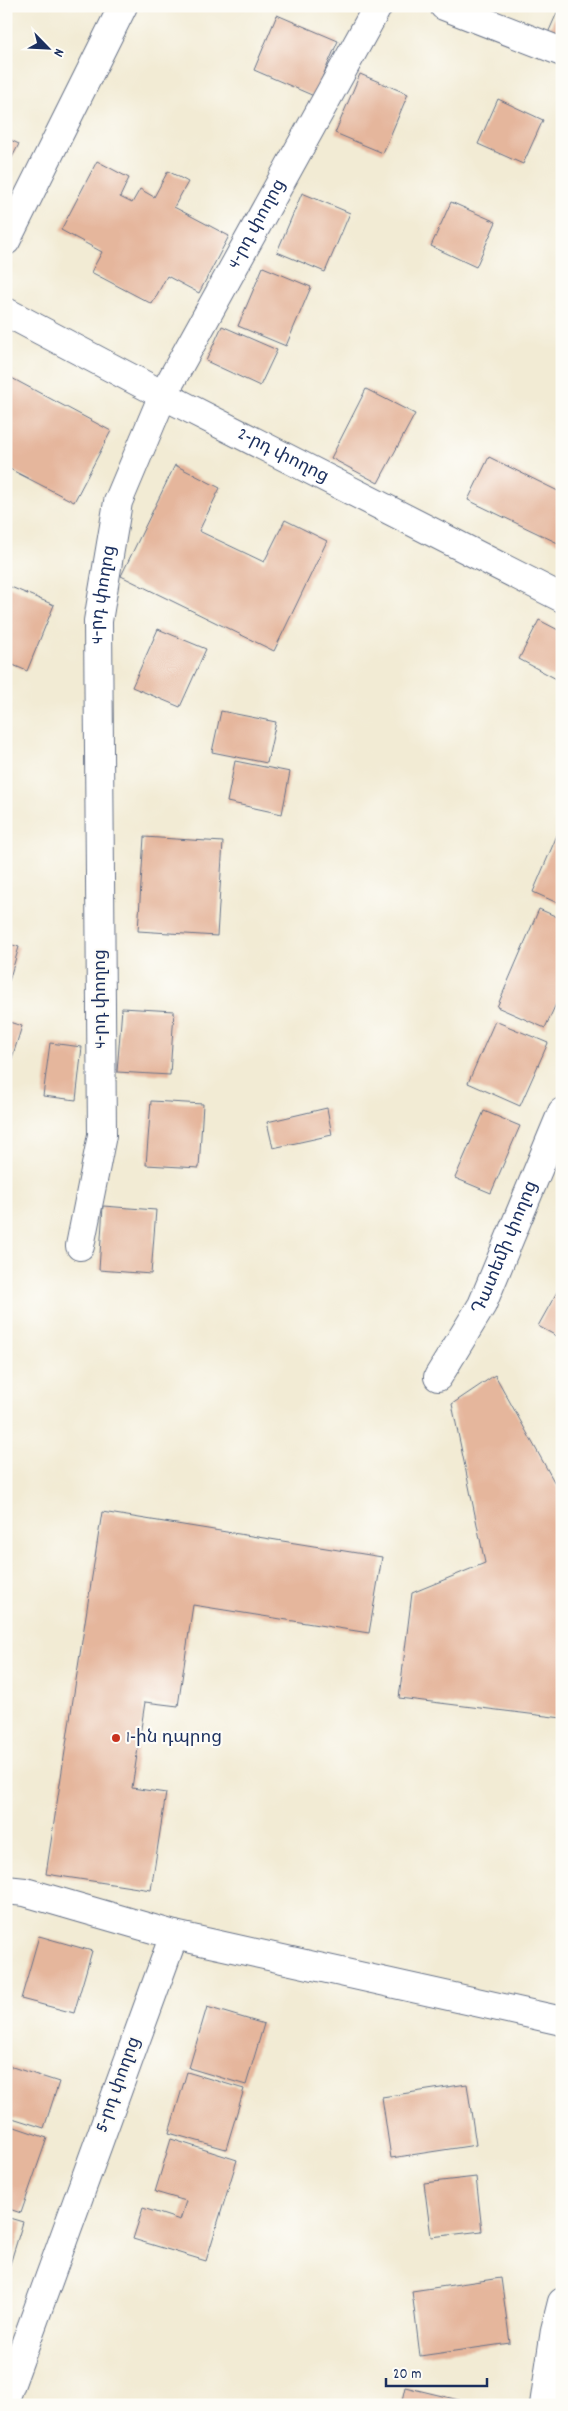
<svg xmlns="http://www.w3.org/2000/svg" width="568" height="2411" font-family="Dekko,'Noto Sans Armenian',sans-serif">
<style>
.building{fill:#e5b69c}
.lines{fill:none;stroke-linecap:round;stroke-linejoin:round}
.street-casing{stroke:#667187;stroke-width:30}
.street{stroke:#fff;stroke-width:28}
.poi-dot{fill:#c8321e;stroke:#fdfcf7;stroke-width:2}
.labels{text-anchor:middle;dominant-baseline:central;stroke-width:4.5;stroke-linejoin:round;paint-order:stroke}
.street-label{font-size:18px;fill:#1b2f5e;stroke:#fdfcf7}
.poi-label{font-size:18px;fill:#1b2f5e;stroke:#fdfcf7;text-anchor:start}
</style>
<rect width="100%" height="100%" fill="#fdfcf7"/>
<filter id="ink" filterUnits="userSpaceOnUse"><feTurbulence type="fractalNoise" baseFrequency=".02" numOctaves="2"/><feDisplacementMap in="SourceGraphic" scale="10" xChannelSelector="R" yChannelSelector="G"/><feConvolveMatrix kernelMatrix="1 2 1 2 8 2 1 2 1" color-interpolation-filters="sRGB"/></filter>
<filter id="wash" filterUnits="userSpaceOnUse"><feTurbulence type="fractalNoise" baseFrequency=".0096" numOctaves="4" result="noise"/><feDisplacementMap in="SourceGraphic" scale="20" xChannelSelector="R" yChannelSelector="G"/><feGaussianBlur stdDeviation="1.12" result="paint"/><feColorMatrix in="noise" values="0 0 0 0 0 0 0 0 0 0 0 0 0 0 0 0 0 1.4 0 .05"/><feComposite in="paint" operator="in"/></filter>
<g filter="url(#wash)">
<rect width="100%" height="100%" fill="#f2ebd4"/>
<g id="blocks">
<g class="building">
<path d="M 560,6 L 562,6 L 562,39 L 548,33 Z"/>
<path d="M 277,15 L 338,41 L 314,96 L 254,70 Z"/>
<path d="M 360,74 L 408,94 L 383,153 L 335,133 Z"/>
<path d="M 498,99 L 543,120 L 523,164 L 478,144 Z"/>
<path d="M 6,138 L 19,144 L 6,169 Z"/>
<path d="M 97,161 L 129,178 L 120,197 L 132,203 L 140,189 L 154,197 L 168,171 L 188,182 L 174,207 L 229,236 L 199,293 L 167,276 L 152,304 L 91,272 L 102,252 L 61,230 Z"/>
<path d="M 302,193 L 350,213 L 325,272 L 277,252 Z"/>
<path d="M 451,202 L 496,222 L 476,267 L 431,246 Z"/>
<path d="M 263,267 L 311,287 L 286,346 L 238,326 Z"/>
<path d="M 222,326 L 277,350 L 260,386 L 206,361 Z"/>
<path d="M 6,375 L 111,431 L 74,502 L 6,467 Z"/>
<path d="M 366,389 L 415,414 L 378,483 L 331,458 Z"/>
<path d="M 489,457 L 562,493 L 562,545 L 468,500 Z"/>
<path d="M 175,465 L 220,488 L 199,531 L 264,562 L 285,520 L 327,541 L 274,651 L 121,576 Z"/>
<path d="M 6,585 L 54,605 L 27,671 L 6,662 Z"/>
<path d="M 539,620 L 562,632 L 562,682 L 519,659 Z"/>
<path d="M 158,629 L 206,649 L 180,707 L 132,687 Z"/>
<path d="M 221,711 L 276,722 L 267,763 L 212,752 Z"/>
<path d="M 235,761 L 290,772 L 282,814 L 227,802 Z"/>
<path d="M 558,833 L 562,835 L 562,905 L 533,892 Z"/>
<path d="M 144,837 L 223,842 L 217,936 L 138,931 Z"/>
<path d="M 539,909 L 562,919 L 562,991 L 545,1028 L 497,1007 Z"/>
<path d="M 6,943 L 19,947 L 9,981 L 6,981 Z"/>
<path d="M 122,1008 L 174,1011 L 170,1075 L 117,1072 Z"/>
<path d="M 6,1021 L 22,1026 L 7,1074 L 6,1074 Z"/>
<path d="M 495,1021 L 548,1043 L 520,1106 L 468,1083 Z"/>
<path d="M 50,1043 L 82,1047 L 76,1100 L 43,1096 Z"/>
<path d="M 151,1101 L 203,1104 L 199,1168 L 146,1165 Z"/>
<path d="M 327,1108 L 332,1135 L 273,1148 L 267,1122 Z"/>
<path d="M 484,1111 L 520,1126 L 491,1193 L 455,1178 Z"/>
<path d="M 103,1206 L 156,1210 L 151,1274 L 99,1270 Z"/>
<path d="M 562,1283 L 562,1339 L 538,1326 Z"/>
<path d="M 495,1375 L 562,1496 L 562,1718 L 399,1698 L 412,1593 L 485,1563 L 452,1404 Z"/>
<path d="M 102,1512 L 382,1557 L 369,1633 L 193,1605 L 178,1706 L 145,1702 L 132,1788 L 166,1793 L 151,1890 L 46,1874 Z"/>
<path d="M 39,1936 L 92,1951 L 74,2013 L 21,1999 Z"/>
<path d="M 207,2007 L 264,2024 L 246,2085 L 189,2068 Z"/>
<path d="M 6,2065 L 59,2082 L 44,2128 L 6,2116 Z"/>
<path d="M 187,2072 L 244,2089 L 226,2149 L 169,2133 Z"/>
<path d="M 467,2084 L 476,2145 L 391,2158 L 382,2097 Z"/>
<path d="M 6,2124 L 47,2138 L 21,2213 L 6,2208 Z"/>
<path d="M 171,2139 L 237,2160 L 206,2261 L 133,2239 L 143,2208 L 180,2220 L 186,2201 L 155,2192 Z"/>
<path d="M 476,2177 L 482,2231 L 431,2237 L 424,2183 Z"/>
<path d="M 6,2217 L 23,2222 L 7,2274 L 6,2274 Z"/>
<path d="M 501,2278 L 510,2343 L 420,2356 L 412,2291 Z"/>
<path d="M 405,2387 L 463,2401 L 462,2405 L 401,2405 Z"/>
</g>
</g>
</g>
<g filter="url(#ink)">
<use href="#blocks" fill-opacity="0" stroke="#667187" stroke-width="1"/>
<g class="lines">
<defs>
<g id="street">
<path d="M 444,6 L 562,52"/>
<path d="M 6,241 L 123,6"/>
<path id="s1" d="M 6,312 L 163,395 L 562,598"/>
<path id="s2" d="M 80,1246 L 102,1135 L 98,621 L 118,502 L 163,395 L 378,6"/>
<path id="s3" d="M 438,1377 L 482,1305 L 562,1112"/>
<path d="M 6,1890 L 25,1892 L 174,1935 L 6,2397"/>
<path d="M 174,1935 L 562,2021"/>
<path d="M 544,2405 L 555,2330 L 562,2302"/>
</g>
</defs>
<use href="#street" class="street-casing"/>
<use href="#street" class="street"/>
</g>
</g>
<circle class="poi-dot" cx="116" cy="1738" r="5"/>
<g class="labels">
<g class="street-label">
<text stroke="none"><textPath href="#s2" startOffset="1059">4-րդ փողոց</textPath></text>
<text stroke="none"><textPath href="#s1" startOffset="312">2-րդ փողոց</textPath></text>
<text stroke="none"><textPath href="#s2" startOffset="654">4-րդ փողոց</textPath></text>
<text transform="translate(101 999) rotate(-90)">4-րդ փողոց</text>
<text stroke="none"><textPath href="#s3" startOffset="146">Դատեմի փողոց</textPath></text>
<text transform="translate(119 2085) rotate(-70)">5-րդ փողոց</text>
</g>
<g class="poi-label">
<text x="126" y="1738">1-ին դպրոց</text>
</g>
</g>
<rect width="568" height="2411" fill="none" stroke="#fdfcf7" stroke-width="25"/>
<g transform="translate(48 48) rotate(114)" stroke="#fdfcf7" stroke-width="4" paint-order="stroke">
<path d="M0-4L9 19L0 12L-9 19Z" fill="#1b2f5e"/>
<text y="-8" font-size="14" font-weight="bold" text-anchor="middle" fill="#1b2f5e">N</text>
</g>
<path d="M386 2378v8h101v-8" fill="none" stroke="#1b2f5e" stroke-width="2.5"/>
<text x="393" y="2378" font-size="15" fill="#1b2f5e" stroke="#fdfcf7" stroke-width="4" paint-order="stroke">20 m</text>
</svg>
